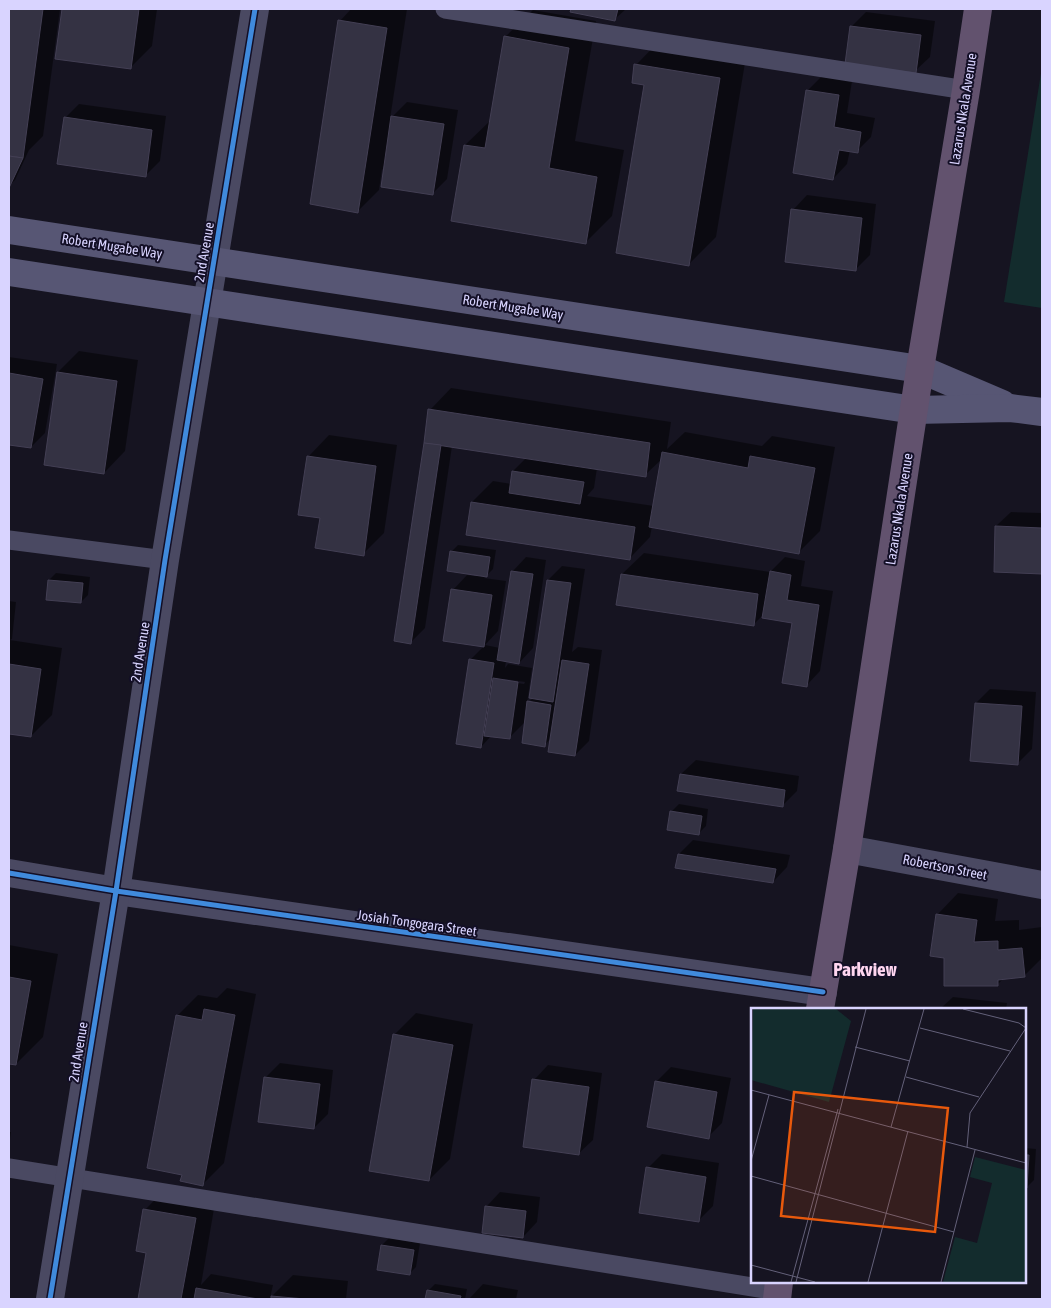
<svg xmlns="http://www.w3.org/2000/svg" width="1051" height="1308" font-family="'Asap Condensed',sans-serif">
<style>
.green{fill:#132c2d}
.shadow{fill:#0007;fill-rule:evenodd}
.building{fill:#343243;stroke:#433f54}
.lines{fill:none;stroke-linecap:round;stroke-linejoin:round}
.service{stroke:#4a4962;stroke-width:19}
.minor{stroke:#4a4962;stroke-width:28}
.secondary{stroke:#575674;stroke-width:28}
.trunk{stroke:#62526e;stroke-width:28}
.cycleway-casing{stroke:#130f26;stroke-width:8}
.cycleway{stroke:#408adc;stroke-width:5}
.labels{text-anchor:middle;dominant-baseline:central;stroke-width:4;stroke-linejoin:round;paint-order:stroke}
.street-label{font-size:14px;fill:#d9d4ff;stroke:#130f26}
.district-label{font-size:19px;font-weight:bold;fill:#ffd6f0;stroke:#130f26}
.inset-road{fill:none;stroke:#64617a;stroke-width:1}
.view{fill:#e8590c;fill-opacity:0.15;stroke:#e8590c;stroke-width:2.5}
.inset-edge{fill:none;stroke:#d9d4ff;stroke-width:2.5}
</style>
<rect width="100%" height="100%" fill="#161421"/>
<path class="green" d="M 1042,67 L 1042,308 L 1004,302 Z"/>
<g class="shadow">
<path d="M 9,9 L 60,9 L 43,136 L 29,150 L 15,180 L 9,186 Z"/>
<path d="M 63,9 L 157,9 L 152,46 L 131,67 L 57,58 Z"/>
<path d="M 351,9 L 407,9 L 390,119 L 407,102 L 458,110 L 447,179 L 433,193 L 382,169 L 379,190 L 358,211 L 340,21 Z"/>
<path d="M 572,9 L 626,9 L 615,19 L 572,11 Z"/>
<path d="M 533,10 L 596,21 L 575,141 L 624,150 L 612,216 L 585,243 L 465,145 L 492,119 L 505,37 Z"/>
<path d="M 866,12 L 935,21 L 930,57 L 915,71 L 852,26 Z"/>
<path d="M 663,37 L 747,51 L 716,237 L 689,264 L 645,84 L 636,65 Z"/>
<path d="M 822,76 L 852,81 L 847,113 L 875,118 L 871,137 L 857,151 L 850,150 L 847,164 L 833,179 L 794,172 L 808,90 Z"/>
<path d="M 79,104 L 166,116 L 160,161 L 145,176 L 65,118 Z"/>
<path d="M 807,195 L 876,204 L 870,255 L 856,269 L 793,210 Z"/>
<path d="M 79,351 L 138,360 L 125,451 L 104,473 L 58,372 Z"/>
<path d="M 9,357 L 57,364 L 45,433 L 31,447 L 9,443 Z"/>
<path d="M 451,388 L 671,422 L 667,449 L 685,432 L 762,446 L 772,436 L 835,447 L 820,531 L 799,552 L 652,526 L 650,537 L 629,559 L 472,502 L 493,481 L 511,484 L 513,471 L 527,457 L 452,446 L 425,628 L 410,643 L 430,410 ZM 663,458 L 654,506 L 587,496 L 594,488 L 597,468 L 645,475 Z"/>
<path d="M 329,435 L 397,445 L 384,533 L 363,554 L 321,517 L 308,457 Z"/>
<path d="M 1011,512 L 1042,513 L 1042,573 L 995,571 L 996,526 Z"/>
<path d="M 458,545 L 496,550 L 493,569 L 484,578 L 506,581 L 498,631 L 485,645 L 500,648 L 512,572 L 526,557 L 546,560 L 533,648 L 519,663 L 506,661 L 505,668 L 508,664 L 532,668 L 527,704 L 529,704 L 530,701 L 533,698 L 548,580 L 562,566 L 585,569 L 572,652 L 578,647 L 602,650 L 589,741 L 575,755 L 552,738 L 544,745 L 526,721 L 509,738 L 492,735 L 481,747 L 470,660 L 484,646 L 453,590 L 467,575 L 475,576 L 476,574 L 451,552 ZM 504,679 L 525,682 L 524,684 L 504,681 Z"/>
<path d="M 644,553 L 770,572 L 785,557 L 805,561 L 801,586 L 833,591 L 820,671 L 806,686 L 793,622 L 764,614 L 753,625 L 618,604 L 622,574 Z"/>
<path d="M 56,573 L 90,577 L 88,595 L 81,602 L 49,580 Z"/>
<path d="M 9,601 L 16,602 L 12,639 L 10,640 L 62,648 L 52,715 L 31,736 L 9,733 Z"/>
<path d="M 990,689 L 1036,692 L 1032,749 L 1018,763 L 976,703 Z"/>
<path d="M 696,760 L 799,776 L 797,791 L 782,806 L 681,774 Z"/>
<path d="M 679,804 L 708,809 L 706,826 L 699,833 L 672,811 Z"/>
<path d="M 693,840 L 790,855 L 787,867 L 773,882 L 679,854 Z"/>
<path d="M 958,893 L 998,899 L 995,921 L 1019,920 L 1019,930 L 1042,927 L 1042,958 L 1024,976 L 1004,978 L 998,984 L 945,957 L 937,915 Z"/>
<path d="M 9,945 L 58,954 L 43,1037 L 16,1064 L 9,1063 Z"/>
<path d="M 227,988 L 256,994 L 224,1163 L 203,1184 L 183,1174 L 177,1016 L 198,995 L 217,998 Z"/>
<path d="M 953,997 L 1007,1003 L 1006,1009 L 940,1009 Z"/>
<path d="M 416,1013 L 473,1024 L 450,1159 L 429,1180 L 394,1035 Z"/>
<path d="M 280,1063 L 333,1070 L 328,1114 L 314,1128 L 265,1078 Z"/>
<path d="M 548,1065 L 602,1073 L 593,1140 L 578,1154 L 534,1080 Z"/>
<path d="M 671,1067 L 731,1078 L 722,1123 L 708,1137 L 657,1081 Z"/>
<path d="M 9,1132 L 11,1132 L 9,1145 Z"/>
<path d="M 1025,1148 L 1036,1149 L 1034,1180 L 1027,1187 L 1025,1187 Z"/>
<path d="M 662,1154 L 719,1163 L 713,1206 L 698,1221 L 648,1168 Z"/>
<path d="M 166,1188 L 216,1197 L 201,1285 L 211,1274 L 273,1285 L 270,1298 L 293,1275 L 348,1281 L 346,1299 L 140,1299 L 148,1252 L 145,1210 Z"/>
<path d="M 500,1192 L 540,1197 L 537,1222 L 523,1237 L 486,1207 Z"/>
<path d="M 389,1238 L 420,1243 L 416,1267 L 409,1274 L 382,1245 Z"/>
<path d="M 435,1284 L 467,1289 L 465,1299 L 427,1299 L 428,1291 Z"/>
<path d="M 483,1284 L 518,1290 L 516,1299 L 469,1299 Z"/>
</g>
<g class="building">
<path d="M 9,9 L 43,9 L 23,158 L 9,156 Z"/>
<path d="M 62,9 L 139,9 L 131,69 L 55,59 Z"/>
<path d="M 571,9 L 618,9 L 615,21 L 570,12 Z"/>
<path d="M 338,20 L 387,28 L 358,213 L 310,204 Z"/>
<path d="M 850,26 L 921,35 L 916,73 L 845,64 Z"/>
<path d="M 504,36 L 569,48 L 549,168 L 597,177 L 586,244 L 451,221 L 464,145 L 485,148 Z"/>
<path d="M 634,64 L 720,78 L 689,266 L 616,253 L 644,85 L 632,83 Z"/>
<path d="M 806,90 L 839,95 L 834,127 L 861,132 L 858,153 L 839,150 L 833,180 L 793,173 Z"/>
<path d="M 391,116 L 444,124 L 433,195 L 381,187 Z"/>
<path d="M 64,117 L 152,130 L 146,177 L 57,164 Z"/>
<path d="M 9,156 L 23,158 L 9,188 Z"/>
<path d="M 791,209 L 862,218 L 856,271 L 785,262 Z"/>
<path d="M 57,372 L 117,381 L 104,474 L 44,465 Z"/>
<path d="M 9,373 L 43,379 L 31,448 L 9,445 Z"/>
<path d="M 428,409 L 650,443 L 646,477 L 424,443 Z"/>
<path d="M 424,443 L 441,445 L 411,644 L 394,641 Z"/>
<path d="M 662,452 L 748,468 L 750,456 L 815,468 L 799,554 L 649,527 Z"/>
<path d="M 307,456 L 376,466 L 364,556 L 315,548 L 320,518 L 298,515 Z"/>
<path d="M 512,471 L 584,482 L 580,504 L 509,493 Z"/>
<path d="M 471,502 L 635,527 L 630,560 L 466,535 Z"/>
<path d="M 995,526 L 1042,528 L 1042,574 L 994,572 Z"/>
<path d="M 450,551 L 490,557 L 487,577 L 447,571 Z"/>
<path d="M 511,571 L 533,574 L 519,664 L 497,660 Z"/>
<path d="M 770,571 L 791,575 L 787,600 L 819,605 L 807,687 L 782,683 L 792,623 L 762,618 Z"/>
<path d="M 621,574 L 758,594 L 754,626 L 616,605 Z"/>
<path d="M 48,580 L 83,583 L 81,603 L 46,600 Z"/>
<path d="M 547,580 L 571,583 L 553,702 L 529,698 Z"/>
<path d="M 451,589 L 492,595 L 484,647 L 443,641 Z"/>
<path d="M 469,659 L 494,663 L 481,748 L 456,744 Z"/>
<path d="M 562,660 L 589,664 L 575,756 L 548,752 Z"/>
<path d="M 9,664 L 41,669 L 31,737 L 9,734 Z"/>
<path d="M 493,678 L 518,682 L 510,739 L 484,736 Z"/>
<path d="M 527,701 L 551,705 L 545,747 L 522,743 Z"/>
<path d="M 975,703 L 1022,706 L 1018,765 L 970,761 Z"/>
<path d="M 680,774 L 785,790 L 783,807 L 677,791 Z"/>
<path d="M 670,811 L 702,816 L 699,835 L 667,830 Z"/>
<path d="M 678,854 L 776,869 L 773,883 L 675,868 Z"/>
<path d="M 936,914 L 977,920 L 974,942 L 998,941 L 998,950 L 1022,948 L 1025,977 L 998,980 L 998,986 L 944,986 L 944,958 L 930,956 Z"/>
<path d="M 9,977 L 31,981 L 16,1065 L 9,1064 Z"/>
<path d="M 204,1009 L 235,1015 L 203,1186 L 180,1181 L 182,1175 L 147,1168 L 176,1015 L 202,1020 Z"/>
<path d="M 393,1034 L 453,1045 L 429,1181 L 369,1171 Z"/>
<path d="M 264,1077 L 320,1084 L 314,1129 L 258,1122 Z"/>
<path d="M 532,1079 L 589,1087 L 579,1155 L 523,1147 Z"/>
<path d="M 655,1081 L 717,1092 L 709,1139 L 647,1127 Z"/>
<path d="M 1025,1155 L 1029,1155 L 1027,1188 L 1025,1188 Z"/>
<path d="M 646,1167 L 706,1177 L 699,1222 L 639,1213 Z"/>
<path d="M 485,1206 L 526,1211 L 523,1238 L 482,1233 Z"/>
<path d="M 143,1209 L 196,1218 L 181,1299 L 138,1299 L 146,1253 L 136,1251 Z"/>
<path d="M 381,1245 L 414,1250 L 410,1275 L 377,1270 Z"/>
<path d="M 196,1288 L 258,1299 L 194,1299 Z"/>
<path d="M 427,1290 L 461,1296 L 460,1299 L 425,1299 Z"/>
<path d="M 271,1296 L 305,1299 L 271,1299 Z"/>
</g>
<g class="lines">
<g class="service">
<path d="M 445,9 L 966,90"/>
<path d="M 9,540 L 165,560"/>
<path d="M 9,1168 L 778,1291"/>
</g>
<g class="minor">
<path d="M 847,849 L 1042,885"/>
<path d="M 9,873 L 116,891 L 823,992"/>
<path d="M 50,1299 L 116,891 L 165,560 L 255,9"/>
</g>
<g class="secondary">
<path d="M 9,230 L 920,369 L 1002,404"/>
<path d="M 9,272 L 914,410 L 1010,408 L 1042,412"/>
</g>
<g class="trunk">
<path d="M 820,1009 L 847,849 L 920,369 L 966,90 L 978,9"/>
<path d="M 777,1299 L 779,1282"/>
</g>
<defs>
<g id="cycleway">
<path d="M 9,873 L 116,891 L 823,992"/>
<path d="M 50,1299 L 116,891 L 165,560 L 255,9"/>
</g>
</defs>
<use href="#cycleway" class="cycleway-casing"/>
<use href="#cycleway" class="cycleway"/>
</g>
<g class="labels">
<g class="street-label">
<text transform="translate(963 109) rotate(-81)">Lazarus Nkala Avenue</text>
<text transform="translate(112 246) rotate(9)">Robert Mugabe Way</text>
<text transform="translate(204 252) rotate(-80)">2nd Avenue</text>
<text transform="translate(513 307) rotate(9)">Robert Mugabe Way</text>
<text transform="translate(899 509) rotate(-81)">Lazarus Nkala Avenue</text>
<text transform="translate(140 652) rotate(-81)">2nd Avenue</text>
<text transform="translate(945 867) rotate(11)">Robertson Street</text>
<text transform="translate(417 923) rotate(8)">Josiah Tongogara Street</text>
<text transform="translate(78 1052) rotate(-81)">2nd Avenue</text>
</g>
<g class="district-label">
<text x="865" y="969">Parkview</text>
</g>
</g>
<g transform="translate(751 1008)">
<rect width="275" height="275" fill="#161421"/>
<path d="M 2,1 L 85,1 L 100,13 L 78,94 L 0,72 ZM 224,149 L 275,162 L 275,274 L 192,274 L 204,229 L 226,235 L 241,175 L 219,169 Z" fill="#132c2d"/>
<path class="inset-road" d="M 212,1 L 268,15 L 275,20M 169,20 L 259,43M 104,39 L 159,53M 155,69 L 228,89M 0,82 L 275,155M 140,119 L 173,1M 216,139 L 219,105 L 275,20M 0,153 L 18,87M 0,168 L 203,224M 0,257 L 64,274M 40,274 L 87,101M 45,274 L 115,1M 117,274 L 157,123M 190,274 L 224,142"/>
<path class="view" d="M 43,84 L 197,100 L 184,224 L 30,208 Z"/>
<rect width="275" height="275" class="inset-edge"/>
</g>
<rect width="1051" height="1308" fill="none" stroke="#d9d4ff" stroke-width="20"/>
</svg>
